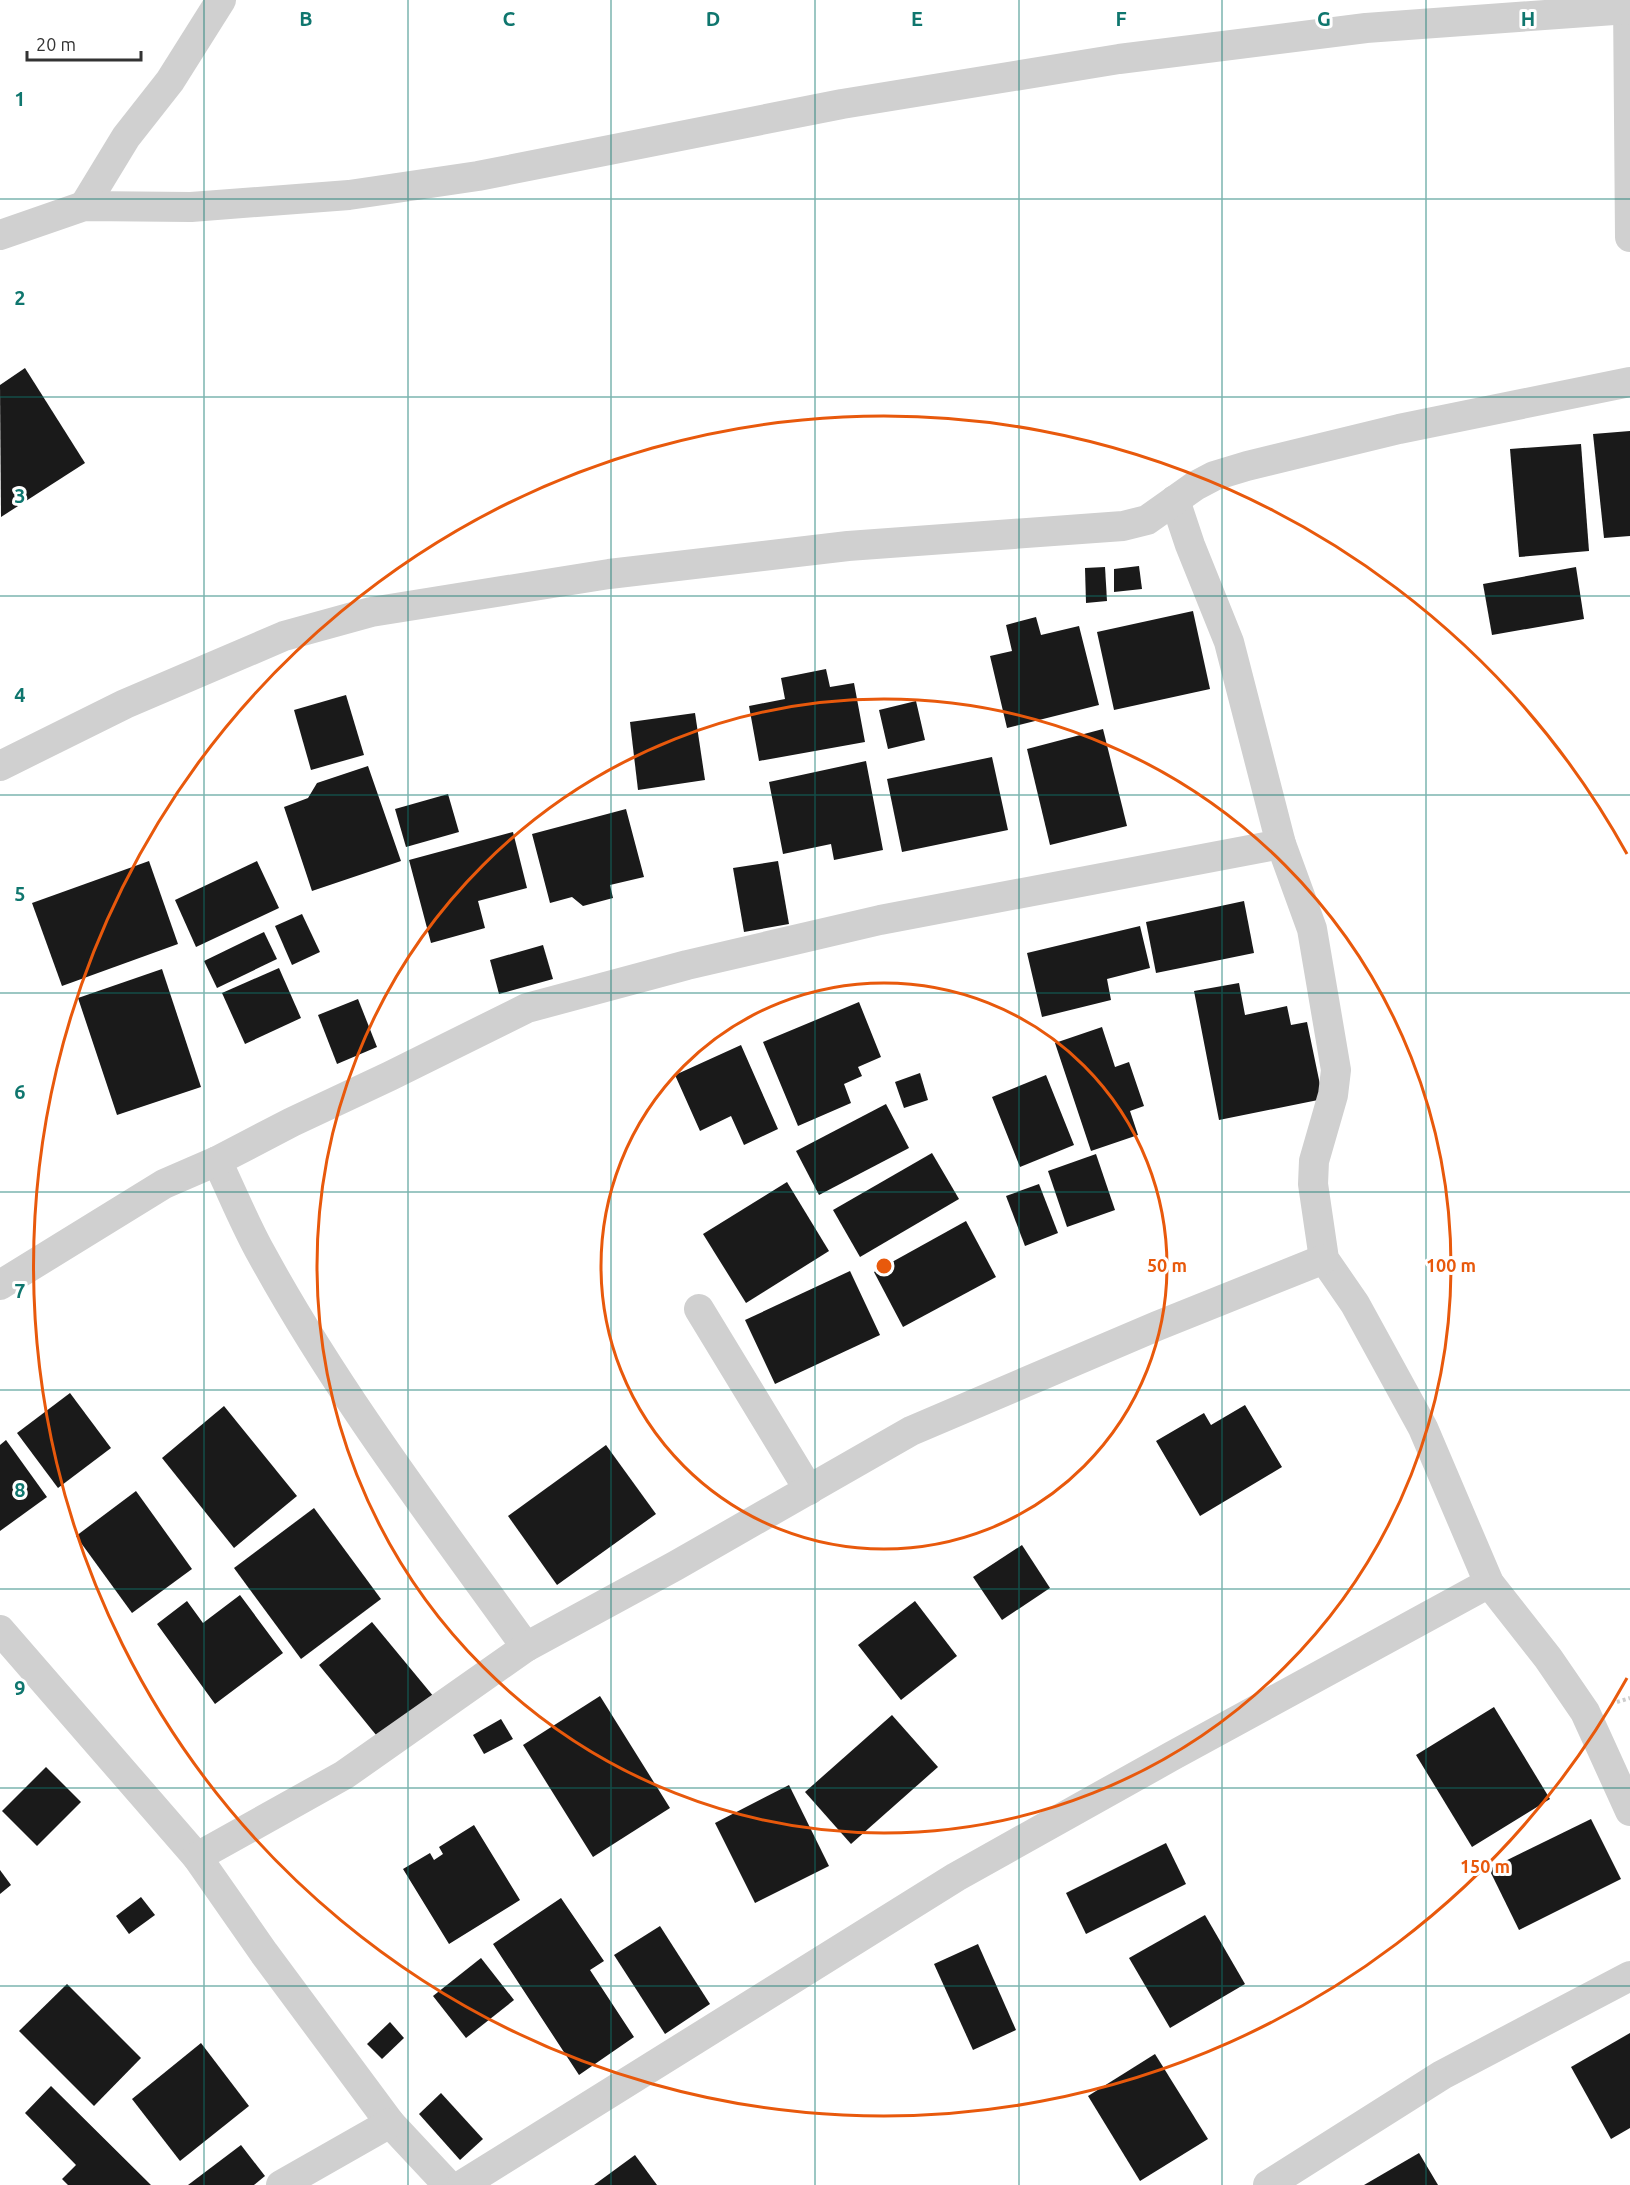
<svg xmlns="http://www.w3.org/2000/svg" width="1630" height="2185" font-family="Ubuntu,sans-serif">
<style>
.building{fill:#1a1a1a}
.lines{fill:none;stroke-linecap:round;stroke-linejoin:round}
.path{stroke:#cdcdcd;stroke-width:4;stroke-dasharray:3 3;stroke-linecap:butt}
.minor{stroke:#d0d0d0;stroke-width:30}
.grid{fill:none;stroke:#0f766e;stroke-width:1.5;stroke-opacity:0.55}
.ring{fill:none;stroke:#e8590c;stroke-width:3}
.grid-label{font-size:20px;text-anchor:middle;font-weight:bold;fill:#0f766e;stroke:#fff;stroke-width:6;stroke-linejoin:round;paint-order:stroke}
.centre{fill:#e8590c;stroke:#fff;stroke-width:3}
.ring-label{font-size:18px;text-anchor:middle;font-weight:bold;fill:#e8590c;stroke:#fff;stroke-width:6;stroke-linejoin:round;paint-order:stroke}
</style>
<rect width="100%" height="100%" fill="#fff"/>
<g class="building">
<path d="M 25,368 L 85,463 L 1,517 L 0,385 Z"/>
<path d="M 1630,431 L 1630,536 L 1604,538 L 1593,434 Z"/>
<path d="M 1581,444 L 1589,551 L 1519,557 L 1510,449 Z"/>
<path d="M 1139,566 L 1142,589 L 1114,592 L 1114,569 Z"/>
<path d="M 1105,567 L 1107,601 L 1086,603 L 1085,568 Z"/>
<path d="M 1576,567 L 1584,619 L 1492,635 L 1483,584 Z"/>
<path d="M 1193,611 L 1210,689 L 1114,710 L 1097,632 Z"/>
<path d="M 1036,617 L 1041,635 L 1079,626 L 1099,705 L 1007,728 L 990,656 L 1012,651 L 1006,625 Z"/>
<path d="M 826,669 L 830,687 L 854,683 L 865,742 L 759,761 L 749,706 L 785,699 L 781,678 Z"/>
<path d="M 346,695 L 364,755 L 311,770 L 294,710 Z"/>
<path d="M 916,701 L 925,740 L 888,749 L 879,710 Z"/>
<path d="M 695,713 L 705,780 L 638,790 L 630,722 Z"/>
<path d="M 1103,729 L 1127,826 L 1050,845 L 1027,749 Z"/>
<path d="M 992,757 L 1008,830 L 902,852 L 887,779 Z"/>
<path d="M 866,761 L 883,850 L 834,860 L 831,844 L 783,854 L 769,782 Z"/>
<path d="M 368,766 L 401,861 L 312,891 L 284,807 L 308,798 L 317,783 Z"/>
<path d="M 448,794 L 459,832 L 406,847 L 395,809 Z"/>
<path d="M 626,809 L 644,877 L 610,885 L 613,898 L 583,906 L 572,897 L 550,903 L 532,834 Z"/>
<path d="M 513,832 L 527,888 L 478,901 L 485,928 L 431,943 L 409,860 Z"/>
<path d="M 149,861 L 178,944 L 62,986 L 32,903 Z"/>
<path d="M 257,861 L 279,908 L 196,947 L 175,900 Z"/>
<path d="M 778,861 L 789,924 L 744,932 L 733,868 Z"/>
<path d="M 1244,901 L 1254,953 L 1156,973 L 1146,922 Z"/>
<path d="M 302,914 L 320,952 L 292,965 L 275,926 Z"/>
<path d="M 1140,926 L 1150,968 L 1107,979 L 1111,1000 L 1042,1017 L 1027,953 Z"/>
<path d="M 264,932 L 277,959 L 217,988 L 204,961 Z"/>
<path d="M 543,945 L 553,979 L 499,994 L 490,960 Z"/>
<path d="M 279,968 L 301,1018 L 245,1044 L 222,993 Z"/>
<path d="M 162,969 L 201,1087 L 117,1115 L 78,998 Z"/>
<path d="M 1239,983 L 1245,1015 L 1287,1006 L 1291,1025 L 1307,1022 L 1323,1099 L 1219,1120 L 1194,991 Z"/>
<path d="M 358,999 L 377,1047 L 337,1064 L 318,1015 Z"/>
<path d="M 859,1002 L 881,1057 L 858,1067 L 862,1076 L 844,1084 L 851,1103 L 798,1126 L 763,1042 Z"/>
<path d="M 1102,1027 L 1115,1067 L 1129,1062 L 1144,1106 L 1130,1111 L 1138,1135 L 1091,1151 L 1055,1043 Z"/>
<path d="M 741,1045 L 778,1129 L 744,1145 L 731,1116 L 700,1131 L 675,1075 Z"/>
<path d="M 920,1073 L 928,1100 L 904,1108 L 895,1082 Z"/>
<path d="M 1046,1075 L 1074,1145 L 1020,1167 L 992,1097 Z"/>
<path d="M 886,1104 L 909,1148 L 819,1195 L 796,1151 Z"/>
<path d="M 932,1153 L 959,1199 L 860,1257 L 833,1210 Z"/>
<path d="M 1096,1154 L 1115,1210 L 1067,1227 L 1048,1171 Z"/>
<path d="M 787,1182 L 829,1251 L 746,1303 L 703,1234 Z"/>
<path d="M 1039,1184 L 1058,1233 L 1025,1246 L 1006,1196 Z"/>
<path d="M 966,1221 L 996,1277 L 903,1327 L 874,1272 Z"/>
<path d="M 850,1271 L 880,1335 L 775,1384 L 745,1320 Z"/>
<path d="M 70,1393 L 111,1448 L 58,1488 L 17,1433 Z"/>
<path d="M 1245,1405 L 1282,1467 L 1200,1516 L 1156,1441 L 1204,1413 L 1211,1425 Z"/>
<path d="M 224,1406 L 297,1496 L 234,1548 L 162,1458 Z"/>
<path d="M 6,1440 L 47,1497 L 0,1531 L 0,1445 Z"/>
<path d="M 606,1445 L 656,1514 L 557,1585 L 508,1516 Z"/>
<path d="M 136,1491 L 192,1569 L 132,1613 L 76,1536 Z"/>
<path d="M 314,1508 L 381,1599 L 301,1659 L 234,1568 Z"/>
<path d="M 1022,1545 L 1050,1588 L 1002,1620 L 973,1577 Z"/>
<path d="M 240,1595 L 283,1653 L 215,1704 L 157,1624 L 187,1601 L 203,1623 Z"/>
<path d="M 915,1601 L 957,1656 L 901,1700 L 858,1645 Z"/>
<path d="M 372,1622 L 434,1697 L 381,1741 L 319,1665 Z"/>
<path d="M 600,1696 L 670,1808 L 593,1857 L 523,1745 Z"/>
<path d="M 1494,1707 L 1550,1799 L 1472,1847 L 1416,1755 Z"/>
<path d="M 892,1715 L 938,1767 L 851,1844 L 805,1792 Z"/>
<path d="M 501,1719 L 513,1739 L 484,1754 L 473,1735 Z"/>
<path d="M 46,1767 L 81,1802 L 37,1846 L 2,1811 Z"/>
<path d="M 789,1785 L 829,1866 L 755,1903 L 715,1823 Z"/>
<path d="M 1591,1819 L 1621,1879 L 1519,1930 L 1489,1869 Z"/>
<path d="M 474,1825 L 520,1900 L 449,1944 L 403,1869 L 430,1853 L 434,1860 L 443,1854 L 439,1847 Z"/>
<path d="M 1166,1843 L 1186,1884 L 1086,1934 L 1066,1893 Z"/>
<path d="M 0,1870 L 11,1885 L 0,1894 Z"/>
<path d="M 141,1897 L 155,1915 L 129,1934 L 116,1916 Z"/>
<path d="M 561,1898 L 604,1961 L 590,1970 L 634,2037 L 579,2075 L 493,1944 Z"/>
<path d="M 1205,1915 L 1245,1984 L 1170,2028 L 1129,1958 Z"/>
<path d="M 660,1926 L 710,2004 L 665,2034 L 614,1955 Z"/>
<path d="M 978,1944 L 1016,2030 L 973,2050 L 934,1964 Z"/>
<path d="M 481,1958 L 514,2000 L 466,2038 L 433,1996 Z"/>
<path d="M 67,1984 L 141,2058 L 94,2106 L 19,2031 Z"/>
<path d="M 390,2022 L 404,2038 L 382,2059 L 367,2044 Z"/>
<path d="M 1630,2033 L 1630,2128 L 1611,2139 L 1571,2067 Z"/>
<path d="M 201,2043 L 249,2106 L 180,2161 L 132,2099 Z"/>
<path d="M 1155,2054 L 1208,2139 L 1140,2181 L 1088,2096 Z"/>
<path d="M 51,2086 L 151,2185 L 68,2185 L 62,2179 L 76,2165 L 25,2113 Z"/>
<path d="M 441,2093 L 483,2139 L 460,2160 L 419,2114 Z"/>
<path d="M 241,2145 L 265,2176 L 254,2185 L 188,2185 Z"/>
<path d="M 1419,2153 L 1438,2185 L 1364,2185 Z"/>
<path d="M 635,2155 L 657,2185 L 594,2185 Z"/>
</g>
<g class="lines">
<path class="path" d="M 1617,1702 L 1630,1698"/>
<g class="minor">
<path d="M 1628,0 L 1630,237"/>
<path d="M 84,206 L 126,137 L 170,81 L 221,0"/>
<path d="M 0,235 L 84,206 L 191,207 L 349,195 L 478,176 L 842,104 L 1119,59 L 1366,28 L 1628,9"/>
<path d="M 1175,500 L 1190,545 L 1229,642 L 1281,844 L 1312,929 L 1336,1070 L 1333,1095 L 1314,1161 L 1313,1184 L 1324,1259 L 1355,1304 L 1423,1428 L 1489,1583 L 1548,1658 L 1585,1712 L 1630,1811"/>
<path d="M 0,766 L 125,704 L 284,636 L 371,612 L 609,574 L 848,546 L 1123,526 L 1147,520 L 1195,486 L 1214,476 L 1247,466 L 1399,429 L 1630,382"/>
<path d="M 217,1161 C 232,1192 245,1225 262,1255 C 338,1394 434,1519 526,1647"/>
<path d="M 0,1285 L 164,1184 L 217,1161 L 292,1122 L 390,1076 L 527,1008 L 687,965 L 880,920 L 1281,844"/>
<path d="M 699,1309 L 809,1490"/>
<path d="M 0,1630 L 197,1857 L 264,1953 L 390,2123 L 448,2185"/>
<path d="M 197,1857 L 344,1775 L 526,1647 L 675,1566 L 911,1431 L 1157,1326 L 1324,1259"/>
<path d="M 281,2185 L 390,2123"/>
<path d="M 462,2185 L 956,1877 L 1172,1756 L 1489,1583"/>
<path d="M 1268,2185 L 1442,2075 L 1630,1976"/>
</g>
</g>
<path class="grid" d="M 204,0 L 204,2185M 408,0 L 408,2185M 611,0 L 611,2185M 815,0 L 815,2185M 1019,0 L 1019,2185M 1222,0 L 1222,2185M 1426,0 L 1426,2185M 0,199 L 1630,199M 0,397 L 1630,397M 0,596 L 1630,596M 0,795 L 1630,795M 0,993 L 1630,993M 0,1192 L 1630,1192M 0,1390 L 1630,1390M 0,1589 L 1630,1589M 0,1788 L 1630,1788M 0,1986 L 1630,1986"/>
<g class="ring">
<circle cx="884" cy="1266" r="283"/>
<circle cx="884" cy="1266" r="567"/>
<path d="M1627 1678A850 850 0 1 1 1627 854"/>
</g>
<g class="grid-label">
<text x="306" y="26">B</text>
<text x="509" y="26">C</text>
<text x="713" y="26">D</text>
<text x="917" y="26">E</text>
<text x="1121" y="26">F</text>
<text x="1324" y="26">G</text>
<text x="1528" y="26">H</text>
<text x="20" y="106">1</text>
<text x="20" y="305">2</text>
<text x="20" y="503">3</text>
<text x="20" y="702">4</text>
<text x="20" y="901">5</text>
<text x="20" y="1099">6</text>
<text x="20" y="1298">7</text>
<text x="20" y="1497">8</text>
<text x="20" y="1695">9</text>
</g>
<circle cx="884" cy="1266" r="9" class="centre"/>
<g class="ring-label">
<text x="1167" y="1272">50 m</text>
<text x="1451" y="1272">100 m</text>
<text x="1485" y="1873">150 m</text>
</g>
<path d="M27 51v9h114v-9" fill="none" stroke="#333333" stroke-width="3"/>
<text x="36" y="51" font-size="18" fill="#333333" stroke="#ffffff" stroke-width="4.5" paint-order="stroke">20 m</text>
</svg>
